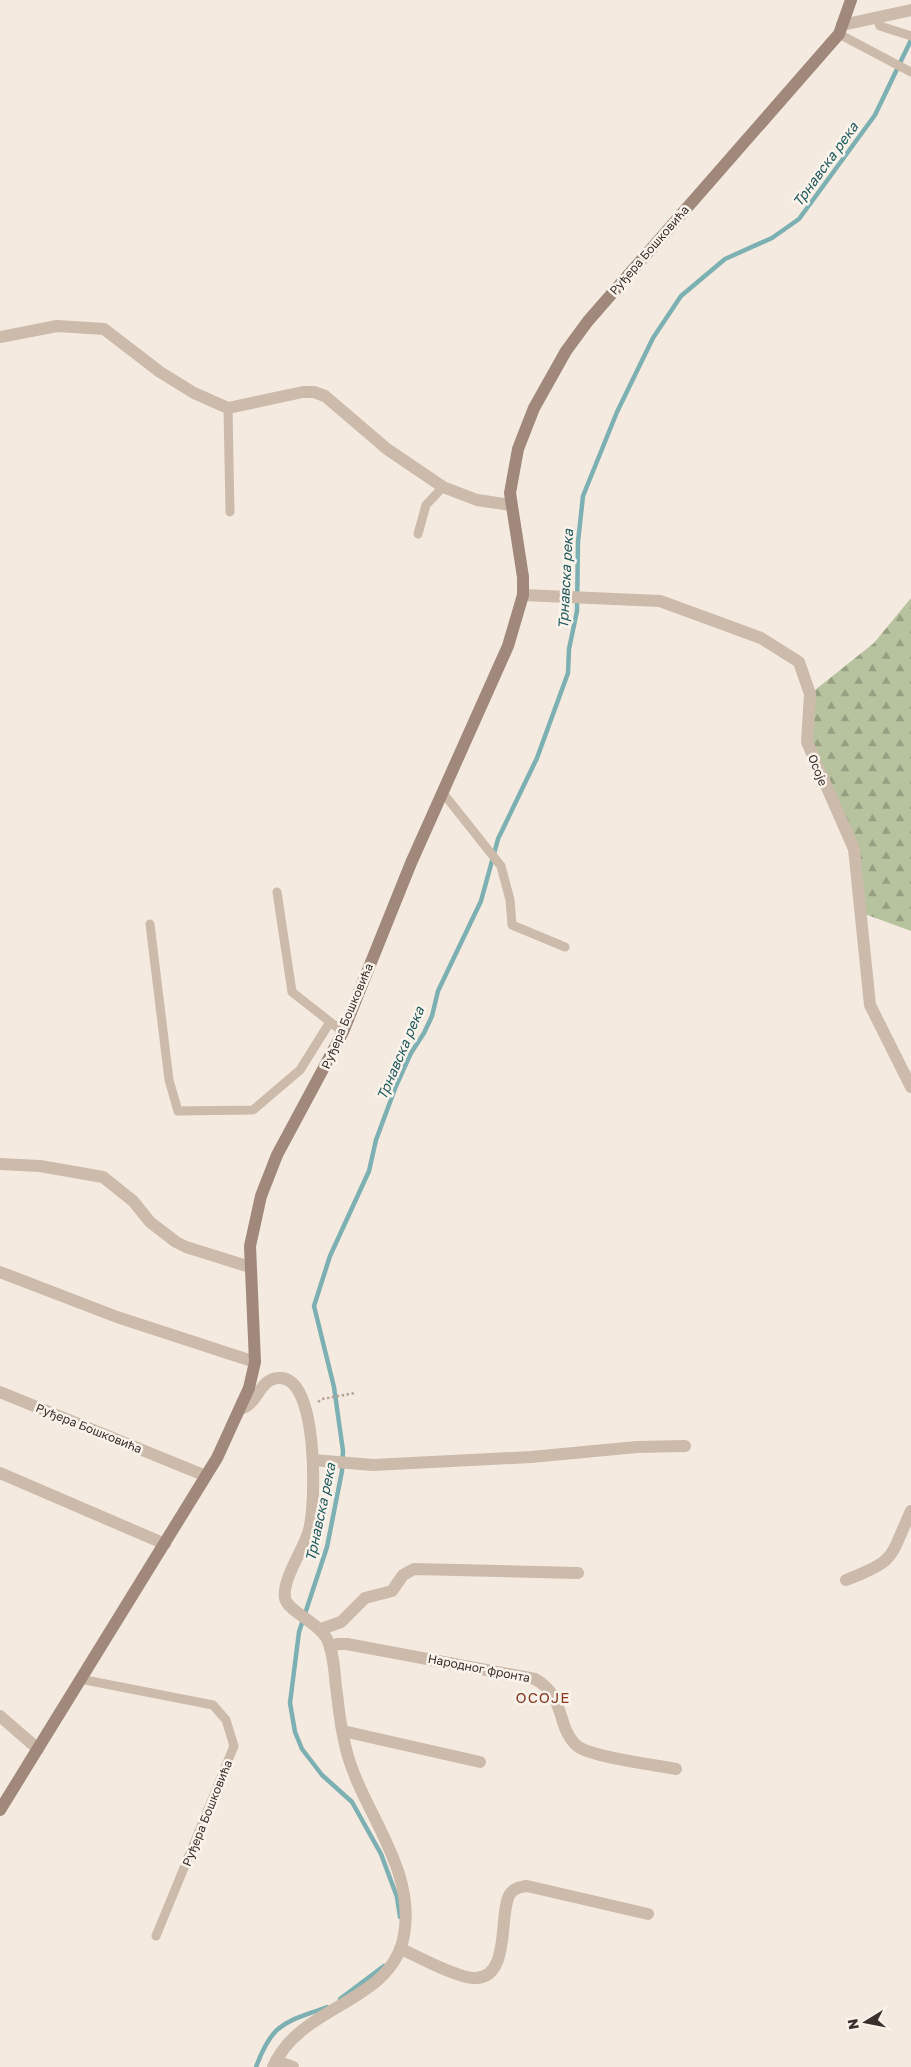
<svg xmlns="http://www.w3.org/2000/svg" width="911" height="2067" font-family="'Golos Text',sans-serif">
<style>
.forest{fill:url(#forest-firs)}
.lines{fill:none;stroke-linecap:round;stroke-linejoin:round}
.stream{stroke:#7db0b2;stroke-width:4.5}
.path{stroke:#b8a394;stroke-width:2.5;stroke-dasharray:2.5 2.5;stroke-linecap:butt}
.lane{stroke:#ccbaaa;stroke-width:9}
.street{stroke:#ccbaaa;stroke-width:12}
.secondary{stroke:#a0887b;stroke-width:12}
.labels{text-anchor:middle;dominant-baseline:central;stroke-width:5;stroke-linejoin:round;paint-order:stroke}
.street-label{font-size:12px;fill:#3a2f2a;stroke:#fbf4ec}
.water-label{font-size:14px;font-style:italic;fill:#1e595d;stroke:#fbf4ec}
.quarter-label{font-size:15px;letter-spacing:1px;fill:#8b3921;stroke:#fbf4ec}
</style>
<defs>
<pattern id="forest-firs" width="22" height="20" patternUnits="userSpaceOnUse" patternTransform="scale(1.25)"><rect width="22" height="20" fill="#b7c39e"/><path d="M5 1l3.5 6h-7zM16 11l3.5 6h-7z" fill="#969f81"/></pattern>
</defs>
<rect width="100%" height="100%" fill="#f4eadf"/>
<path class="forest" d="M 911,598 L 911,931 L 862,913 L 854,849 L 807,742 L 810,694 L 874,643 Z"/>
<g class="lines">
<g class="stream">
<path d="M 400,1917 L 397,1897 L 381,1854 L 352,1802 L 322,1775 L 302,1749 L 295,1732 L 290,1703 L 299,1632 L 327,1547 L 342,1471 L 343,1451 L 334,1387 L 314,1306 L 330,1256 L 369,1171 L 376,1140 L 396,1086 L 411,1053 L 424,1033 L 432,1016 L 438,991 L 481,901 L 498,839 L 537,758 L 568,673 L 569,649 L 577,611 L 578,542 L 583,496 L 617,412 L 653,338 L 681,296 L 725,259 L 772,238 L 799,219 L 875,115 L 911,40"/>
<path d="M 340,1999 L 384,1966"/>
<path d="M 256,2067 C 273,2021 285,2023 327,2007"/>
</g>
<path class="path" d="M 318,1402 L 322,1399 L 355,1393"/>
<g class="lane">
<path d="M 877,19 L 880,26 L 911,36"/>
<path d="M 839,34 L 911,72"/>
<path d="M 228,408 L 230,512"/>
<path d="M 418,534 L 426,505 L 443,487"/>
<path d="M 443,793 L 501,866 L 510,900 L 512,925 L 565,947"/>
<path d="M 277,892 L 292,992 L 343,1032"/>
<path d="M 150,924 L 169,1080 L 178,1111 L 253,1110 L 300,1070 L 330,1022"/>
<path d="M 80,1679 L 213,1705 L 226,1720 L 234,1746 L 156,1936"/>
</g>
<g class="street">
<path d="M 842,25 L 911,10"/>
<path d="M 0,337 L 57,326 L 104,329 L 160,372 L 194,393 L 228,408 L 303,392 L 314,392 L 325,396 L 387,449 L 443,487 L 477,500 L 511,505"/>
<path d="M 523,595 L 660,601 L 761,638 L 799,662 L 810,694 L 807,742 L 854,849 L 870,1005 L 911,1087"/>
<path d="M 0,1164 L 40,1166 L 103,1177 L 133,1201 L 150,1222 L 176,1242 L 186,1247 L 250,1267"/>
<path d="M 0,1272 L 117,1317 L 255,1362"/>
<path d="M 0,1392 L 206,1476"/>
<path d="M 240,1409 C 258,1405 259,1379 278,1378 C 319,1374 316,1504 309,1530 C 304,1549 282,1579 285,1598 C 287,1611 318,1622 327,1639 C 335,1656 334,1676 337,1694 C 339,1714 342,1734 347,1753 C 364,1814 416,1869 404,1935 C 392,2004 301,2003 273,2067"/>
<path d="M 313,1460 L 373,1465 L 531,1457 L 637,1447 L 685,1446"/>
<path d="M 0,1473 L 165,1544"/>
<path d="M 846,1580 C 898,1560 889,1558 911,1511"/>
<path d="M 321,1629 L 341,1622 L 365,1598 L 392,1591 L 403,1575 L 414,1569 L 578,1573"/>
<path d="M 330,1648 L 337,1644 L 347,1644 L 535,1679 C 566,1696 556,1726 576,1745 C 588,1757 656,1765 676,1769"/>
<path d="M 0,1716 L 38,1749"/>
<path d="M 343,1731 L 480,1762"/>
<path d="M 401,1949 C 419,1957 455,1977 473,1978 C 512,1981 498,1912 510,1894 C 514,1888 520,1887 527,1886 L 648,1914"/>
<path d="M 276,2061 L 293,2067"/>
</g>
<path class="secondary" d="M 0,1810 L 217,1458 L 249,1388 L 255,1362 L 250,1246 L 261,1196 L 277,1155 L 343,1032 L 411,863 L 508,646 L 523,595 L 523,577 L 510,493 L 518,449 L 534,408 L 566,351 L 588,321 L 839,34 L 851,0"/>
</g>
<g class="labels">
<g class="street-label">
<text transform="translate(649 250) rotate(-49)">Руђера Бошковића</text>
<text transform="translate(818 770) rotate(68)">Осоје</text>
<text transform="translate(347 1016) rotate(-67)">Руђера Бошковића</text>
<text transform="translate(89 1428) rotate(22)">Руђера Бошковића</text>
<text transform="translate(479 1668) rotate(11)">Народног фронта</text>
<text transform="translate(207 1813) rotate(-68)">Руђера Бошковића</text>
</g>
<g class="water-label">
<text transform="translate(825 164) rotate(-54)">Трнавска река</text>
<text transform="translate(565 579) rotate(-87)">Трнавска река</text>
<text transform="translate(400 1053) rotate(-67)">Трнавска река</text>
<text transform="translate(320 1512) rotate(-78)">Трнавска река</text>
</g>
<g class="quarter-label">
<text x="543" y="1697">ОСОЈЕ</text>
</g>
</g>
<g transform="translate(866 2022) rotate(260)" stroke="#fbf4ec" stroke-width="4" paint-order="stroke">
<path d="M0-4L9 19L0 12L-9 19Z" fill="#3a2f2a"/>
<text y="-8" font-size="14" font-weight="bold" text-anchor="middle" fill="#3a2f2a">N</text>
</g>
</svg>
